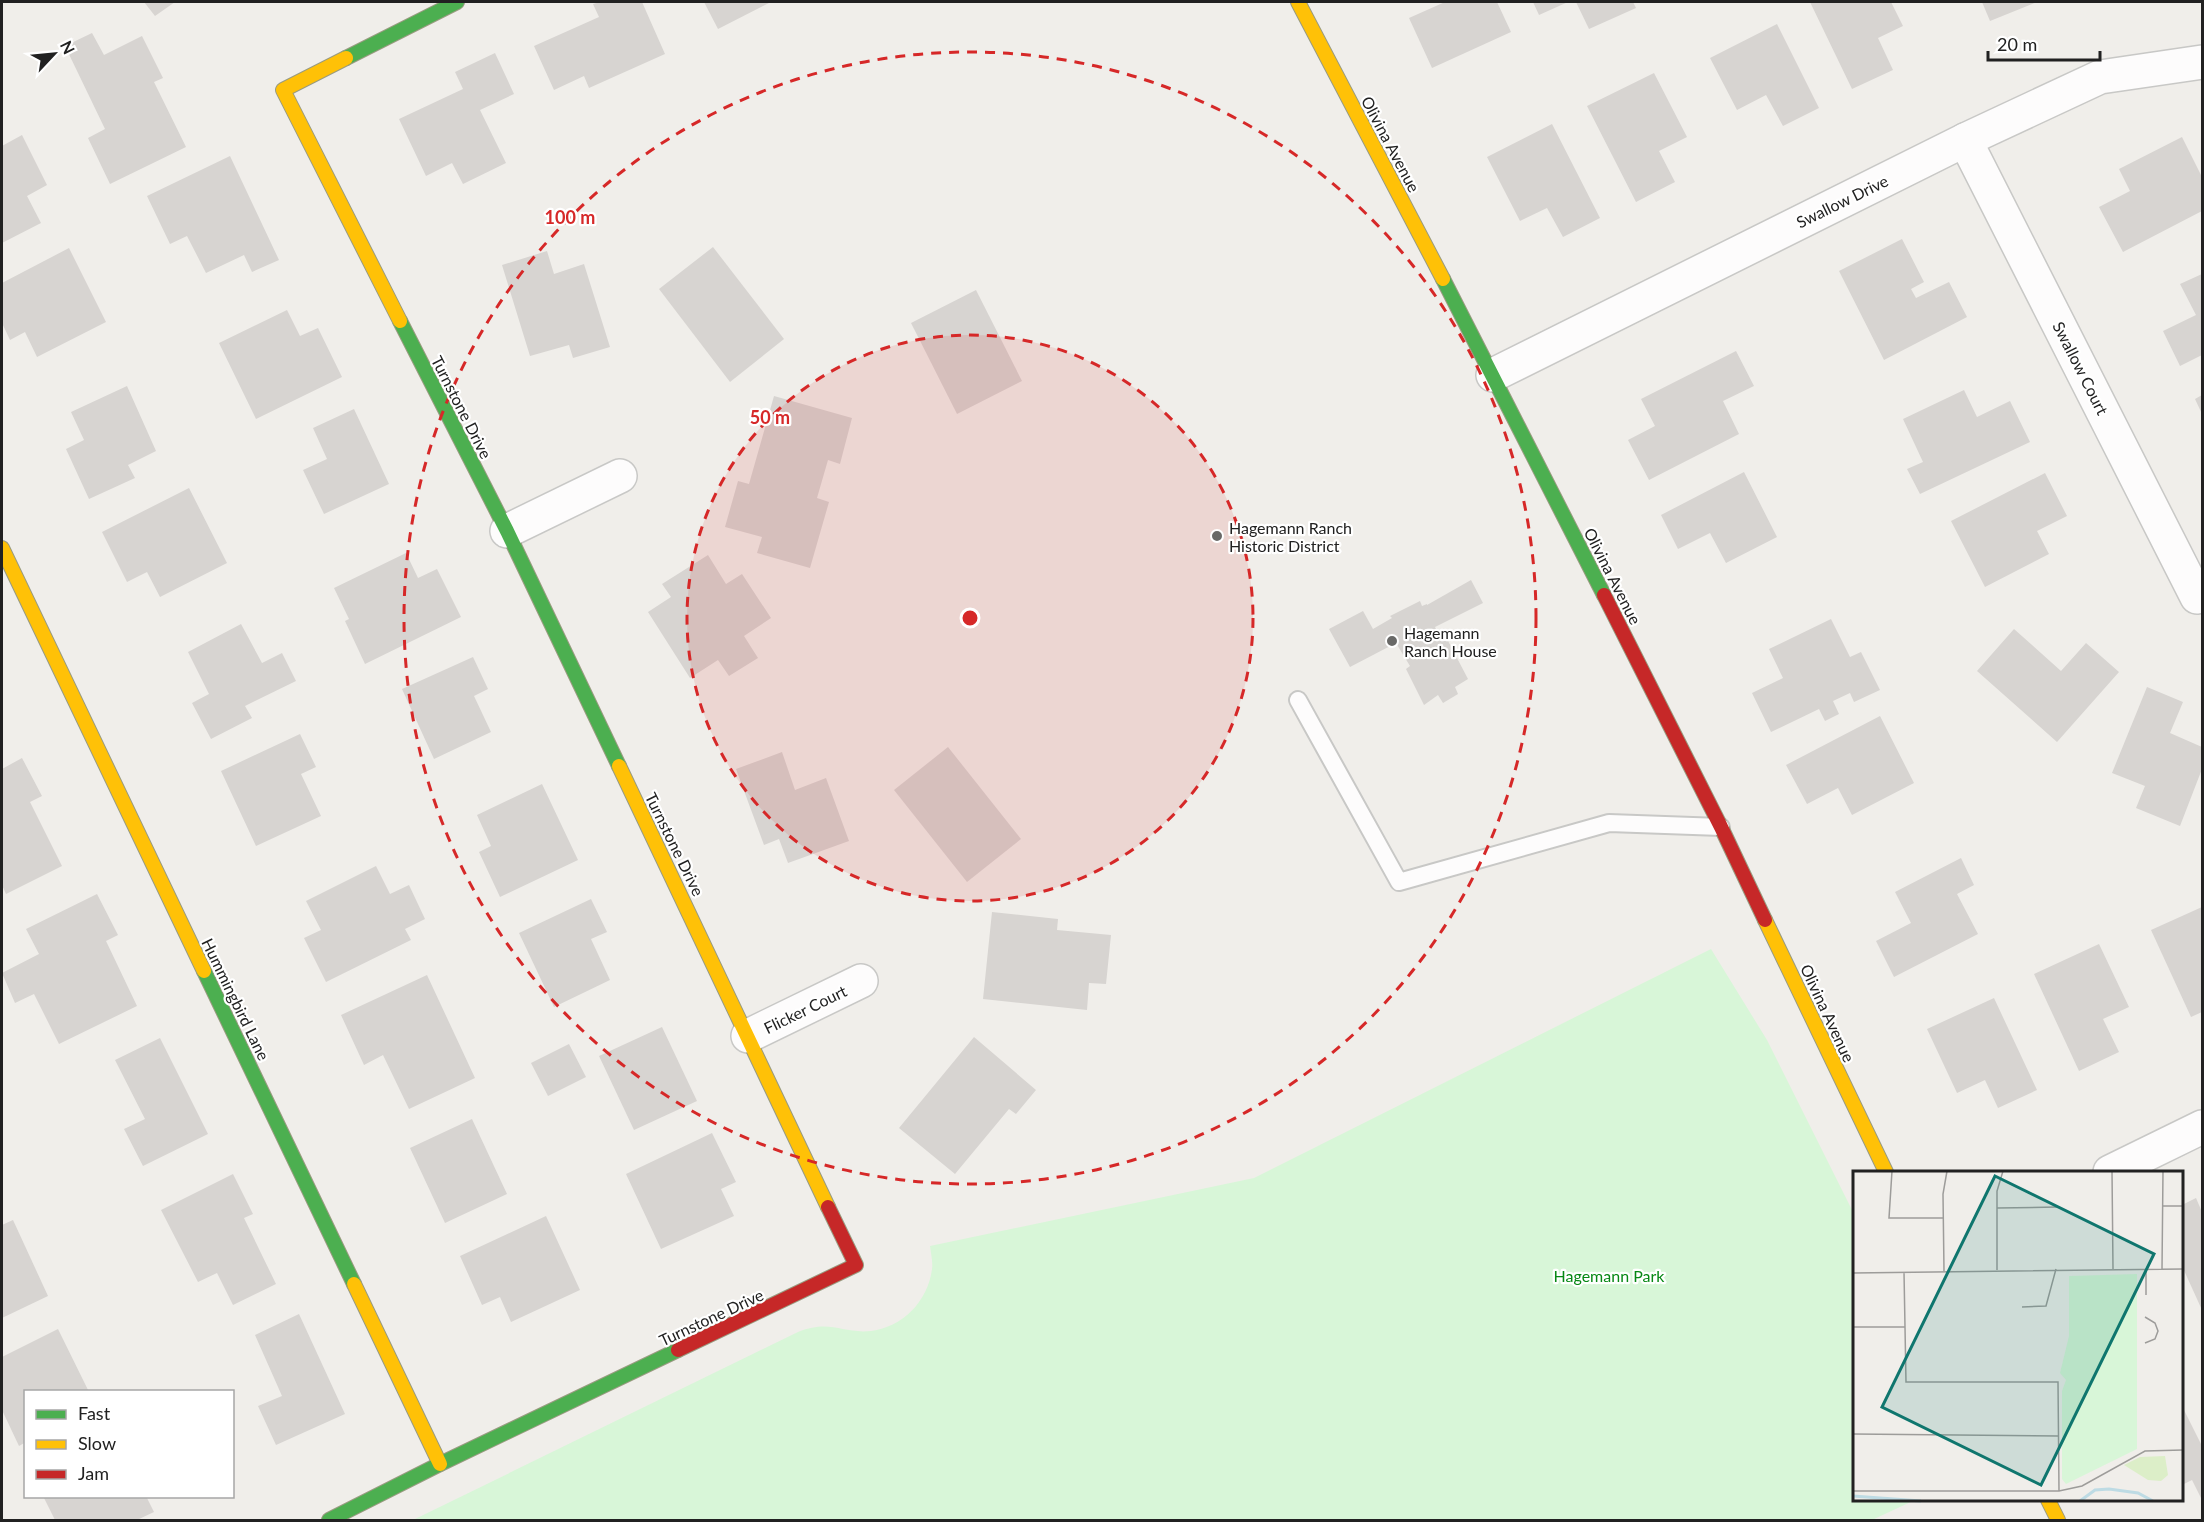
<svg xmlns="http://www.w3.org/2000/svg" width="2204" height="1522" font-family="Lato,sans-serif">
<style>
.park{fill:#d8f6d8}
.building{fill:#d7d4d1}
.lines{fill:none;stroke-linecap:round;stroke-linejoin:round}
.lane-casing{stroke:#c8c8c6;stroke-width:20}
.street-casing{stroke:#c8c8c6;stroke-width:36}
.fast-casing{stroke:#999b80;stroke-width:16}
.slow-casing{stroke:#999b80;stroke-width:16}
.jam-casing{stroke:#999b80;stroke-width:16}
.lane{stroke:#fdfcfc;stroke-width:16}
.street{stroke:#fdfcfc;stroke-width:33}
.fast{stroke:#4caf50;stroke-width:14}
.slow{stroke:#ffc107;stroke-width:14}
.jam{stroke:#c62828;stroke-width:14}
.ring{fill:none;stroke:#d62828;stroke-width:3;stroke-dasharray:10 8}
.poi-dot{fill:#696967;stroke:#fff;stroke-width:2}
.labels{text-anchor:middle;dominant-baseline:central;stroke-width:4.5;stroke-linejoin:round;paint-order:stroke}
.street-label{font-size:16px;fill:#212121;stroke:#fff}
.poi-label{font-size:16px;fill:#212121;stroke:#fff;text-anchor:start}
.park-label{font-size:16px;fill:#068814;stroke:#fff}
.inset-river{fill:none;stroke:#bddbe4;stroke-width:3}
.inset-road{fill:none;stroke:#9d9c9a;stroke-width:1.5}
.view{fill:#0f766e;fill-opacity:0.15;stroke:#0f766e;stroke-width:3}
.inset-edge{fill:none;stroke:#212121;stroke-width:3}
.centre{fill:#d62828;stroke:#fff;stroke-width:3}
.ring-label{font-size:18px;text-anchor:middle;font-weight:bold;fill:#d62828;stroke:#fff;stroke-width:4.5;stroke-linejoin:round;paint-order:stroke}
</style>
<rect width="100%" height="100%" fill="#f0eeea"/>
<path class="park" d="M 1711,949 L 1767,1040 L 1854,1214 L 1854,1500 L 1915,1500 L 1872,1520 L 413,1520 L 798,1332 C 831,1319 842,1334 871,1331 C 903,1327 928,1301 932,1269 C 933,1262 931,1254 930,1246 L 1254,1178 Z"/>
<g class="building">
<path d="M 144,2 L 175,2 L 155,16 Z"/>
<path d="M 600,2 L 642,2 L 665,54 L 589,88 L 584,76 L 554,90 L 534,46 L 599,17 L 593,4 Z"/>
<path d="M 704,2 L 771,2 L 718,29 Z"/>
<path d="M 1445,2 L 1497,2 L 1511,32 L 1432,68 L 1409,18 Z"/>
<path d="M 1533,2 L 1568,2 L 1539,15 Z"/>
<path d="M 1576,2 L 1633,2 L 1636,8 L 1589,29 Z"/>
<path d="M 1810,2 L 1891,2 L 1903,26 L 1878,38 L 1893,70 L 1852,89 Z"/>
<path d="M 1982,2 L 2037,2 L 1990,21 Z"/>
<path d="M 1777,24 L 1819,108 L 1783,126 L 1766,95 L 1737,110 L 1710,58 Z"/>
<path d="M 92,33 L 104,55 L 142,36 L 163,78 L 154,82 L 186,147 L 110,184 L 88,138 L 105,129 L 65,46 Z"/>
<path d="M 495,53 L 514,94 L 480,110 L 506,163 L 463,184 L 452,163 L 426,176 L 399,119 L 463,89 L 455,72 Z"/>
<path d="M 1654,73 L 1687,137 L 1659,151 L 1675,182 L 1636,202 L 1587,106 Z"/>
<path d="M 1552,124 L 1600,218 L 1563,237 L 1547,208 L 1520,221 L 1487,157 Z"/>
<path d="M 22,135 L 47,185 L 27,196 L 41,223 L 2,243 L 2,146 Z"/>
<path d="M 2182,137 L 2202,177 L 2202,211 L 2123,252 L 2099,207 L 2130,191 L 2119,169 Z"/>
<path d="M 230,156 L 279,260 L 252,272 L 244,255 L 206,273 L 187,236 L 170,244 L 147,196 Z"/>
<path d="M 1902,239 L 1924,282 L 1911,289 L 1916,298 L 1949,282 L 1967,317 L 1884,360 L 1839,271 Z"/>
<path d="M 713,247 L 784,339 L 730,382 L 659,289 Z"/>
<path d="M 69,248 L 106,322 L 37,357 L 25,332 L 10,340 L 2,323 L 2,283 Z"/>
<path d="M 547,251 L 554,274 L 584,264 L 610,347 L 573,358 L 569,345 L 530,356 L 502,265 Z"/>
<path d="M 2202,274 L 2202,355 L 2180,366 L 2163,331 L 2196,315 L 2180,284 Z"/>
<path d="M 976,290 L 1022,381 L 957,414 L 911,323 Z"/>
<path d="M 287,310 L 300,336 L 318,328 L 342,377 L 256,419 L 219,343 Z"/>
<path d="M 1736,351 L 1754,386 L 1723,401 L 1739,434 L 1649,480 L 1628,440 L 1655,426 L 1641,399 Z"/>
<path d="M 127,386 L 156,451 L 128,465 L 135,478 L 89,499 L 66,449 L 84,440 L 71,412 Z"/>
<path d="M 1964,390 L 1977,417 L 2010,401 L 2030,442 L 1920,494 L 1907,469 L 1923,462 L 1903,419 Z"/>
<path d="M 2202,395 L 2202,414 L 2195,399 Z"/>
<path d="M 774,396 L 852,418 L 840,464 L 828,460 L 817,498 L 829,502 L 810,568 L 757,553 L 762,537 L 725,527 L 738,481 L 749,484 Z"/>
<path d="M 354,409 L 389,484 L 324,514 L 303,470 L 327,459 L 313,428 Z"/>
<path d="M 1744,472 L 1777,537 L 1726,563 L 1710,533 L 1678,549 L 1661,515 Z"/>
<path d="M 2045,473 L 2067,516 L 2037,531 L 2049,554 L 1985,587 L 1951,521 Z"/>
<path d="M 189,488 L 227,563 L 160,597 L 147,572 L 127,582 L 102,532 Z"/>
<path d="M 406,553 L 418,578 L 437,569 L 461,617 L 365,664 L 345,621 L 349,619 L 334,588 Z"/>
<path d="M 708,555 L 726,584 L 742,574 L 771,618 L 744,636 L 758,658 L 729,676 L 718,660 L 690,678 L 648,612 L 671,597 L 662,584 Z"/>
<path d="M 1471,580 L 1483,603 L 1435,627 L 1441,639 L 1446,637 L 1468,679 L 1455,687 L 1458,694 L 1443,703 L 1438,695 L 1424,705 L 1406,669 L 1410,666 L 1396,643 L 1350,667 L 1329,629 L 1363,611 L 1373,629 L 1392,618 L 1390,616 L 1420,601 L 1422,606 L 1427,604 L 1427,605 Z"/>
<path d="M 1831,619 L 1850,657 L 1861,652 L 1880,690 L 1854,702 L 1850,693 L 1833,701 L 1839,714 L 1825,721 L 1819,709 L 1771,732 L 1752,693 L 1783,678 L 1769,649 Z"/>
<path d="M 241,624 L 262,663 L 282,653 L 296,681 L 245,706 L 252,718 L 211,739 L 192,703 L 209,694 L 188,652 Z"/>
<path d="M 2014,629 L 2061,671 L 2086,643 L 2119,672 L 2057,742 L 1977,671 Z"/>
<path d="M 473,657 L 488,689 L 474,696 L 491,732 L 434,759 L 402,689 Z"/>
<path d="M 2147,687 L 2183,702 L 2170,733 L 2202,747 L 2202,769 L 2180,826 L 2136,808 L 2145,786 L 2112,773 Z"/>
<path d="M 1880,716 L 1914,783 L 1852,815 L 1838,788 L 1807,804 L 1786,765 Z"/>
<path d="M 300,734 L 316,767 L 301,774 L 321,816 L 256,846 L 221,771 Z"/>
<path d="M 948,747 L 1021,839 L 967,882 L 894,790 Z"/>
<path d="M 782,752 L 795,790 L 826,778 L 849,841 L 788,863 L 779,839 L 764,845 L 736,769 Z"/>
<path d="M 22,758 L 42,796 L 30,802 L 62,866 L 6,894 L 2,885 L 2,769 Z"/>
<path d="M 542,784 L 578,860 L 500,897 L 479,852 L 491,846 L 477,815 Z"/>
<path d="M 1961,858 L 1974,885 L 1957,894 L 1978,934 L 1894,977 L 1876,941 L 1911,923 L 1895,892 Z"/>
<path d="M 376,866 L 390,894 L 409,885 L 425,919 L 405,929 L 411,940 L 326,982 L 304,938 L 321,930 L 306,901 Z"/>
<path d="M 97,894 L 118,935 L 106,941 L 137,1006 L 59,1044 L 34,994 L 15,1003 L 2,973 L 39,954 L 26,929 Z"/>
<path d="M 591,899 L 607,932 L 591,939 L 610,980 L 554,1007 L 519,933 Z"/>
<path d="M 2202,907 L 2202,1012 L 2191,1017 L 2151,930 Z"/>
<path d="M 992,912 L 1058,919 L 1057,930 L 1111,935 L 1106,984 L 1089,983 L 1087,1010 L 983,999 Z"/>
<path d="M 2099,944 L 2129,1007 L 2103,1019 L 2119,1052 L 2079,1071 L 2034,974 Z"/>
<path d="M 427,975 L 475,1078 L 409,1109 L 383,1055 L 364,1065 L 341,1015 Z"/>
<path d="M 1994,998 L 2037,1090 L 1998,1108 L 1985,1080 L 1957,1093 L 1927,1029 Z"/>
<path d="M 662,1027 L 697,1101 L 634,1130 L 599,1056 Z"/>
<path d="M 974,1037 L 1036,1090 L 1016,1114 L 1009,1109 L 955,1174 L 899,1128 Z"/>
<path d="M 160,1038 L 208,1134 L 143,1166 L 124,1129 L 145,1119 L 115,1060 Z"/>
<path d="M 569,1044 L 586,1077 L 548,1096 L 531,1063 Z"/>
<path d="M 472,1119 L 507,1194 L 445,1223 L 410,1148 Z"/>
<path d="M 712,1133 L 736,1182 L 721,1189 L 734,1216 L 661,1249 L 626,1174 Z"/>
<path d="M 233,1174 L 253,1214 L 244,1218 L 276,1284 L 233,1305 L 217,1273 L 198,1282 L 161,1210 Z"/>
<path d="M 2196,1198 L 2202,1212 L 2202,1310 L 2182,1266 L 2182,1205 Z"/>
<path d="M 546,1216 L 580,1290 L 511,1322 L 500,1297 L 482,1305 L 460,1256 Z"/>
<path d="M 13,1220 L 48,1296 L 2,1318 L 2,1225 Z"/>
<path d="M 299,1314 L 345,1414 L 276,1445 L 258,1406 L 282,1396 L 255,1335 Z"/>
<path d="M 58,1329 L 89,1392 L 26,1392 L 26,1442 L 19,1446 L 2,1410 L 2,1357 Z"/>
<path d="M 2182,1406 L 2201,1444 L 2202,1444 L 2202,1497 L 2201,1498 L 2192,1480 L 2182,1485 Z"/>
<path d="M 43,1496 L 146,1496 L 154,1512 L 137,1520 L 55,1520 Z"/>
</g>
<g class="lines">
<defs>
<path id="lane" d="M 1298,700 L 1399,882 L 1609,823 L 1721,827"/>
<g id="street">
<path d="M 1965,140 L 2197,597"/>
<path d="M 1493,375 L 1965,140 L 2100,77 L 2202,62"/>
<path d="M 507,531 L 620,476"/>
<path d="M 748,1036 L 861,981"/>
<path d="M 2110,1172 L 2202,1127"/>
</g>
<g id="fast">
<path d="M 346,58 L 457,2"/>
<path d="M 1443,279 L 1604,595"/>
<path d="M 400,321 L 507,531 L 619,766"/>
<path d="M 204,971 L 354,1284"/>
<path d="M 329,1520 L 440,1464 L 678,1350"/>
</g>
<g id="slow">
<path d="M 1298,2 L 1443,279"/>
<path d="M 346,58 L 283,90 L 400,321"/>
<path d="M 2,548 L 204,971"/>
<path d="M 619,766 L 828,1207"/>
<path d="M 1765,920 L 1886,1172"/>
<path d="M 354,1284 L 440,1464"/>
<path d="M 2048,1500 L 2058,1520"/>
</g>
<g id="jam">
<path d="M 1604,595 L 1721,827 L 1765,920"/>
<path d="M 678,1350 L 856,1265 L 828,1207"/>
</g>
</defs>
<use href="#lane" class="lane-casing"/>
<use href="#street" class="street-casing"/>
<use href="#fast" class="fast-casing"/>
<use href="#slow" class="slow-casing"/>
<use href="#jam" class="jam-casing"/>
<use href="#lane" class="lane"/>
<use href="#street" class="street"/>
<use href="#fast" class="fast"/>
<use href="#slow" class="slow"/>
<use href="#jam" class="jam"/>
</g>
<circle cx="970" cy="618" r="283" fill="#d62828" fill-opacity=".12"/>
<g class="ring">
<circle cx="970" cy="618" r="283"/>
<circle cx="970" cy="618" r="566"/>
</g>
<g class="poi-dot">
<circle cx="1217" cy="536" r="6"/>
<circle cx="1392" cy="641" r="6"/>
</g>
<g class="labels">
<g class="street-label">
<text transform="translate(1391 144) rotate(62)">Olivina Avenue</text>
<text transform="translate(1842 201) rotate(-26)">Swallow Drive</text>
<text transform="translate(2081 368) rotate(63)">Swallow Court</text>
<text transform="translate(462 407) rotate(63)">Turnstone Drive</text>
<text transform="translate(1613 576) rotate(63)">Olivina Avenue</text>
<text transform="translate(675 844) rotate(64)">Turnstone Drive</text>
<text transform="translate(236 999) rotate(64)">Hummingbird Lane</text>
<text transform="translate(805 1009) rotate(-26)">Flicker Court</text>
<text transform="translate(1828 1013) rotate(65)">Olivina Avenue</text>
<text transform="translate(711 1317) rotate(-25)">Turnstone Drive</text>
</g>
<g class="poi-label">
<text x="1229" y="527">Hagemann Ranch<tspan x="1229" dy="18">Historic District</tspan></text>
<text x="1404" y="632">Hagemann<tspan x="1404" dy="18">Ranch House</tspan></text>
</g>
<g class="park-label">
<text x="1609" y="1275">Hagemann Park</text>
</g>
</g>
<g transform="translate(1853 1171)">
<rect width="330" height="330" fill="#f0eeea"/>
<path d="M 312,285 L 315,304 L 308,310 L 295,309 L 271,294 L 287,286 Z" fill="#dceec8"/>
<path d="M 284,103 L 284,278 L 213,313 L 209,308 L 209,220 L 213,209 L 207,202 L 216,165 L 216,105 Z" fill="#d8f6d8"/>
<path class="inset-river" d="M 0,325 L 68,330M 227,330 L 242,319 L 256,318 L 285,322 L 300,330"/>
<path class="inset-road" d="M 39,0 L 36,47 L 90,47M 259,0 L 260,98M 309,35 L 330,35M 144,37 L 204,36M 293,98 L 293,124M 309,98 L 310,0M 144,99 L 144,20 L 150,0M 91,100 L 90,23 L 94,0M 51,101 L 53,211 L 205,211 L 206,320M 0,102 L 330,98M 169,136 L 193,135 L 203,98M 292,146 L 302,152 L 305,160 L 302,168 L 292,172M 0,156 L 52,156M 0,263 L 205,265M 0,320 L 206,320 L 229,315 L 292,280 L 330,279"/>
<path class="view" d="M 142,5 L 301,83 L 188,314 L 29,236 Z"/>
<rect width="330" height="330" class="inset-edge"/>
</g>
<circle cx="970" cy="618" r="9" class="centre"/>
<g class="ring-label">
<text x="570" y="224">100 m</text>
<text x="770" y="424">50 m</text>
</g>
<rect width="2204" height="1522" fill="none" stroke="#212121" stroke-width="6"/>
<rect x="24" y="1390" width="210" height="108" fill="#ffffff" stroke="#a6a6a6" stroke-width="1.5"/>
<rect x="36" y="1410" width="30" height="9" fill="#4caf50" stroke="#a6a6a6" stroke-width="1.5"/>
<text x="78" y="1420" font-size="18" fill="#212121">Fast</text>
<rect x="36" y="1440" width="30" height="9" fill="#ffc107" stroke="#a6a6a6" stroke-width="1.5"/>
<text x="78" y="1450" font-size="18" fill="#212121">Slow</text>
<rect x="36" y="1470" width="30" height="9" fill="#c62828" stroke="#a6a6a6" stroke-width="1.5"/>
<text x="78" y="1480" font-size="18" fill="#212121">Jam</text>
<g transform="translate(54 54) rotate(64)" stroke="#ffffff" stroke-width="4.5" paint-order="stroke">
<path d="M0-4.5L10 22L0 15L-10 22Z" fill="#212121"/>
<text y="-9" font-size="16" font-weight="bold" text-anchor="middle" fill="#212121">N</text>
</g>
<path d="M1988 51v9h112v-9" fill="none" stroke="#212121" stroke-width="3"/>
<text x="1997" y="51" font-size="18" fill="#212121" stroke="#ffffff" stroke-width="4.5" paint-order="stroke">20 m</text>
</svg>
